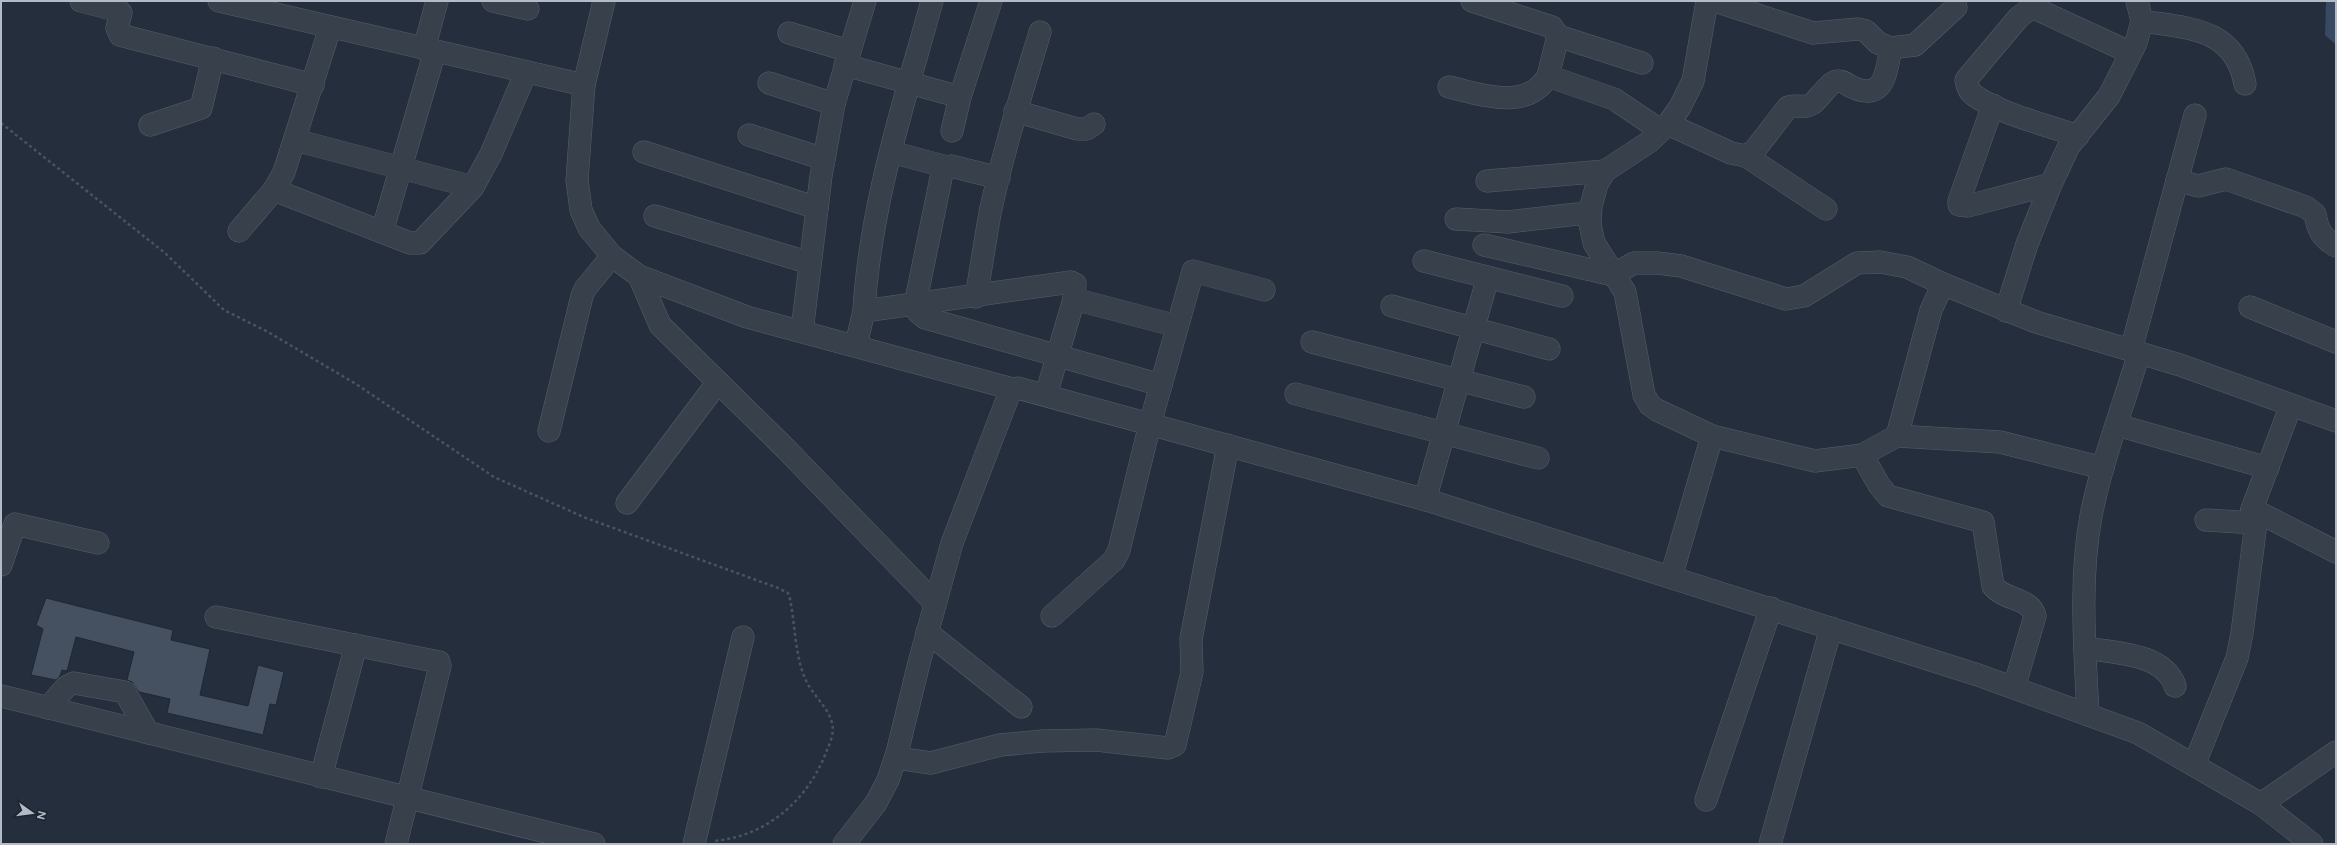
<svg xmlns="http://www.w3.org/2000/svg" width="2337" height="845" font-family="Figtree,sans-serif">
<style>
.water{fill:#384963}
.building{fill:#455060;stroke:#1f2733}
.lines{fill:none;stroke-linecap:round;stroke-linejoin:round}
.minor-casing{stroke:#565e6a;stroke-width:23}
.path{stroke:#44575a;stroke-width:2.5;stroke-dasharray:3 3;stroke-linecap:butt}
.minor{stroke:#38404c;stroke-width:22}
</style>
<rect width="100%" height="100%" fill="#242e3c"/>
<path class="water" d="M 2326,1 L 2336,1 L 2336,45 L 2325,35 Z"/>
<path class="building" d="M 46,598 L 173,630 L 171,640 L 210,649 L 200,695 L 248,706 L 258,665 L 284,672 L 276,705 L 270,704 L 263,735 L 167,713 L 170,699 L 139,692 L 132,682 L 127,680 L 134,652 L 76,637 L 67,671 L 62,670 L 60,676 L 56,680 L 31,675 L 43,629 L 36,625 Z"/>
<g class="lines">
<defs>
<g id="minor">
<path d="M 81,1 L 119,11 L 121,13 L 117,28 L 120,35 L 313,85"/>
<path d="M 219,1 L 584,85"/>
<path d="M 493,1 L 528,9"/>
<path d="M 604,1 L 584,85 L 577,180 L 581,210 L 589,228 L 612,256 L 639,276 L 747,317 L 1013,389"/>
<path d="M 1472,1 L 1552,27 L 1558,36 L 1548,76 L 1614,99 L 1660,130"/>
<path d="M 1707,1 L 1693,81 L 1680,107 L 1668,124 L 1649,142 L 1605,171 L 1597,184 L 1591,206 L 1590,224 L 1594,243 L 1625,292 L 1644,395 L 1650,405 L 1657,410 L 1712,436"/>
<path d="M 1715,1 L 1813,33 L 1858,29 L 1866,31 L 1878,43 L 1891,48 L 1915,45 L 1956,7"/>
<path d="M 2142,21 C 2188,28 2235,28 2245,84"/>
<path d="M 789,33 L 849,51"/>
<path d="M 1558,36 L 1642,63"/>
<path d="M 424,49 L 437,1"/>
<path d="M 845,65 L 960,97"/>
<path d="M 769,83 L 834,104"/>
<path d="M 1449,87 C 1480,94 1527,112 1548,76"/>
<path d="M 1993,105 L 1959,201 L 1959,205 L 1968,206 L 2051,184"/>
<path d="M 1015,111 L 1077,129 L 1087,129 L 1094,124"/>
<path d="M 1668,124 L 1731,153 L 1746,156 L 1754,151 L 1788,107 C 1796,104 1805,109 1812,104 C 1820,98 1828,83 1837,81 C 1842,80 1848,85 1852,87 C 1885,102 1886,72 1891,48"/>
<path d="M 150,125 L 201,108 L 213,58"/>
<path d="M 952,131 L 960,97 L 991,1"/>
<path d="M 749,135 L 824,159"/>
<path d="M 2078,136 C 2047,125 2001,114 1975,96 C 1969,92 1967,87 1966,80 L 2019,17 L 2030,9 L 2036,9 L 2129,52"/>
<path d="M 295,140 L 473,187"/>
<path d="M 644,152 L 817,208"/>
<path d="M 891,152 L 947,167"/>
<path d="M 1746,156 L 1826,209"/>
<path d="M 999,178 L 951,166 L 942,173 L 915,305 L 918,312 L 925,318 L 1161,385"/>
<path d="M 2177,180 L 2198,186 L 2226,179 L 2306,207 L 2315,214 C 2318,230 2321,237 2336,246"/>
<path d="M 1487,181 L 1605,171"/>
<path d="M 274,190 L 410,243 L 420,243 L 473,187 L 491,154 L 526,72"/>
<path d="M 655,216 L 810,263"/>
<path d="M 1456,219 L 1508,222 L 1577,214 L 1590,215"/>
<path d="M 239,231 L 274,190 L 284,172 L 330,28"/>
<path d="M 382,232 L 435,51"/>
<path d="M 1484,245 L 1613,275 L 1634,263 L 1657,263 L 1681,266 L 1786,299 L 1804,296 L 1857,263 L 1880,262 L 1907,267 L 1943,284"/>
<path d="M 1424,261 L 1562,296"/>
<path d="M 639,276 L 660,325 L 786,449 L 935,603"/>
<path d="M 976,297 C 981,269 985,241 990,213 C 1003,152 1022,92 1040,32"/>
<path d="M 1074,299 L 1177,326"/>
<path d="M 1392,306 L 1549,349"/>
<path d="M 2250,307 L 2336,342"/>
<path d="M 864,311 C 870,205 904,103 932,1"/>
<path d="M 2006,311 L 2027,244 L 2051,184 L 2069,146 L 2109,96 L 2136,43 L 2142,21 L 2137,1"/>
<path d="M 802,331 L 821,176 L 834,104 L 865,1"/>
<path d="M 1312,342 L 1524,397"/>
<path d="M 856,345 L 864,311 L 1071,282 L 1075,284 L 1074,299 L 1046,395"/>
<path d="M 2131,350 L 2195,115"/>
<path d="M 1296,394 L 1538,458"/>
<path d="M 2117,425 L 2268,468"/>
<path d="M 549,431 L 582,296 L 585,289 L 612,256"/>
<path d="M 1897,436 L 2000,442 L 2103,468"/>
<path d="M 1862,455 L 1879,485 L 1888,496 L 1983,522 L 1993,586 C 2005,601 2030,597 2035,616 L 2014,688"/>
<path d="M 1425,500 L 1488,277"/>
<path d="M 627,503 L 718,382"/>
<path d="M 2252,509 L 2336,552"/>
<path d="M 2206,520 L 2256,523"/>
<path d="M 1,565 L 15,524 L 98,543"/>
<path d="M 1671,577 L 1712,436 L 1815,461 L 1862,455 L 1897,436 L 1931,310 L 1943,284 L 2036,322 L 2180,365 L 2336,421"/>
<path d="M 1052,616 L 1114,560 L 1119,550 L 1150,424 L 1193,271 L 1264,290"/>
<path d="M 216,617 L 439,662 L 440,666 L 396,844"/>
<path d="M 927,632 L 1021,707"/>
<path d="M 2085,648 C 2115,653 2164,653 2175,686"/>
<path d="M 1,696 L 594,844"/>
<path d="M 48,708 L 66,687 L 74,683 L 125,692 L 148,733"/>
<path d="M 2088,715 C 2085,649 2079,581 2091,516 C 2102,460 2123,407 2139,353"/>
<path d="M 896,758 L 931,763 L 1000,745 L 1043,741 L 1096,740 L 1168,748 L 1175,745 L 1192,672 L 1191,639 L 1228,445"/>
<path d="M 2194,765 L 2237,658 L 2242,633 L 2256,523 L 2252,509 L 2291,405"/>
<path d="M 321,777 L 356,645"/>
<path d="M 1706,800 L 1771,608"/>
<path d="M 2261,804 L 2336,752"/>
<path d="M 694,844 L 743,637"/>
<path d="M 844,844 L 876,803 L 888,780 L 897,753 L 919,663 L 952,543 L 1008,397 L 1013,389 L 1018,388 L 1430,501 L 1978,675 L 2138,733 L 2261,804 L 2312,844"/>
<path d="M 1770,844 L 1831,628"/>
</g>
</defs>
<use href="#minor" class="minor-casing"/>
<path class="path" d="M 1,123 L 165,253 L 224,310 L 268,332 L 356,384 L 494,477 L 586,518 L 778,588 L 788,593 L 790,599 C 795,624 795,653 804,676 C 810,693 828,706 832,723 C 835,734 829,745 825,755 C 806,802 765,837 713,841"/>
<use href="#minor" class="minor"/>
</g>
<rect width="2337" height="845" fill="none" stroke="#b3bbc8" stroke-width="4"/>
<g transform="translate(32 813) rotate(104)" stroke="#1d2531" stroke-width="3" paint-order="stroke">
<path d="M0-3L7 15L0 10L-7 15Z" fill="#b3bbc8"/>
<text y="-6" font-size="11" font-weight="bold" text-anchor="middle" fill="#b3bbc8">N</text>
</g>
</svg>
